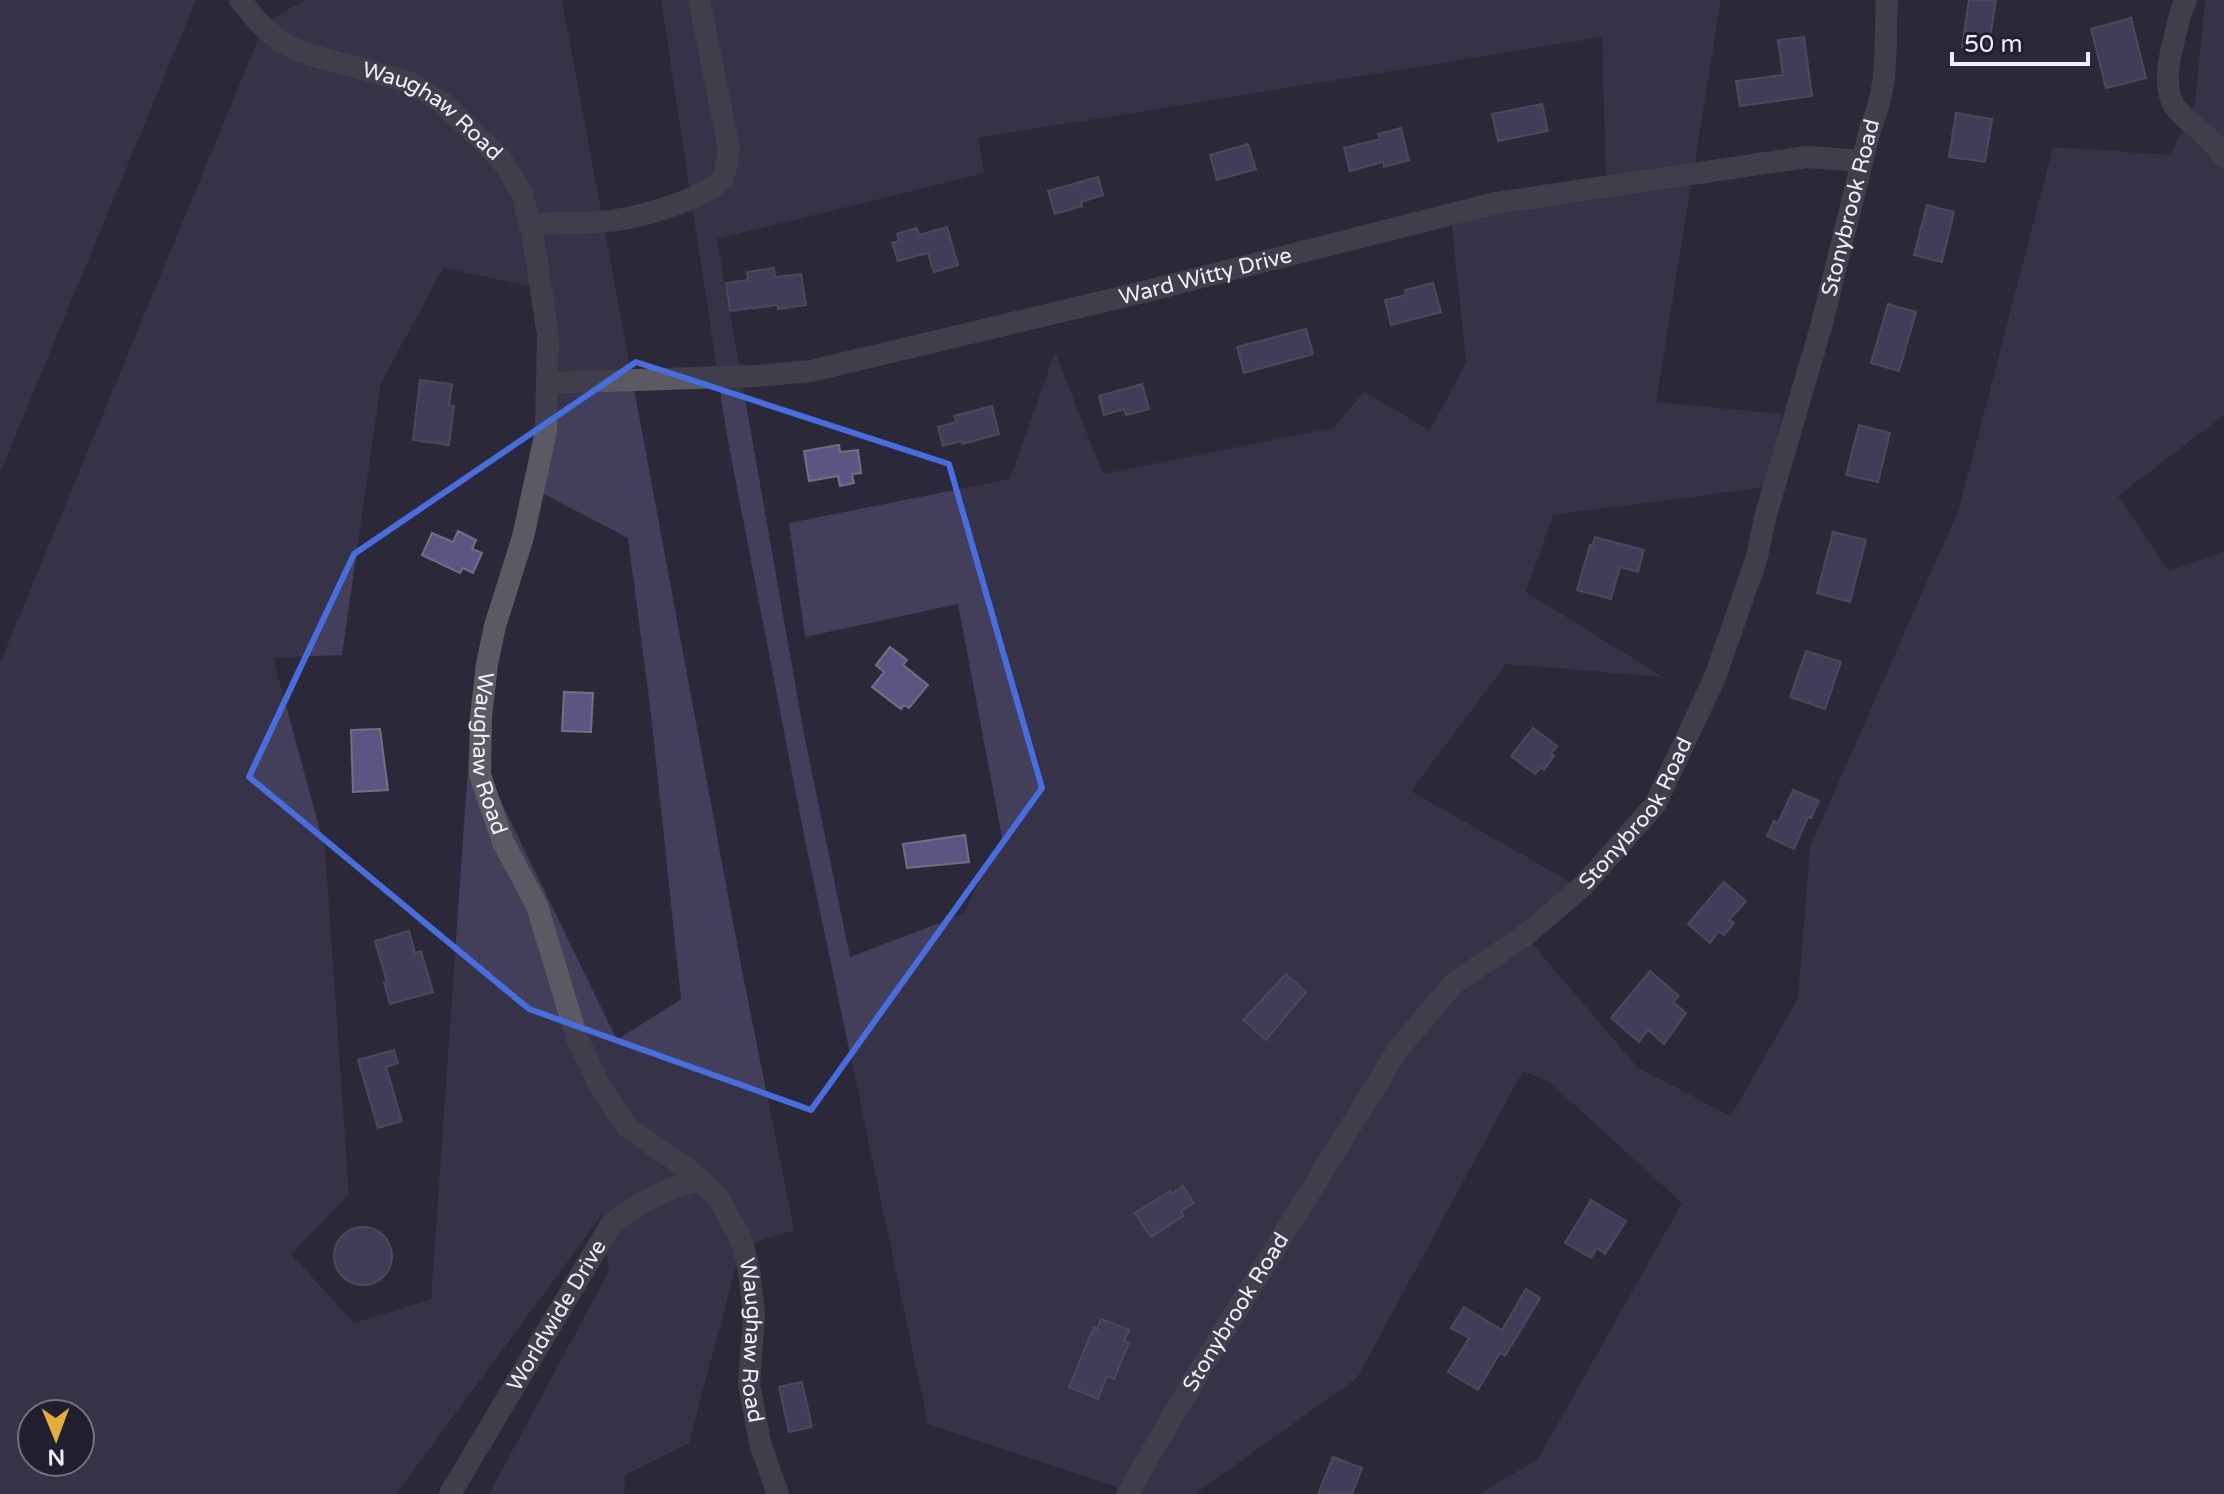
<svg xmlns="http://www.w3.org/2000/svg" width="2224" height="1494" font-family="'Varela Round',sans-serif">
<style>
.green{fill:#433e59;fill-rule:evenodd}
.building{fill:#5d5482;stroke:#726f83;stroke-width:2}
.lines{fill:none;stroke-linecap:round;stroke-linejoin:round}
.minor{stroke:#5b5a63;stroke-width:22}
.marked{fill:none;stroke:#476edf;stroke-width:6;stroke-linejoin:round}
.labels{text-anchor:middle;dominant-baseline:central;stroke-width:8;stroke-linejoin:round;paint-order:stroke}
.street-label{font-size:22px;fill:#efeef9;stroke:#211e2f}
</style>
<rect width="100%" height="100%" fill="#2b2839"/>
<g class="green">
<path d="M 0,0 L 196,0 L 0,473 Z"/>
<path d="M 305,0 L 562,0 L 740,960 L 794,1230 L 741,1247 L 689,1443 L 625,1475 L 624,1494 L 489,1494 L 609,1271 L 602,1215 L 396,1494 L 0,1494 L 0,663 L 265,23 ZM 443,268 L 538,288 L 536,490 L 628,538 L 651,714 L 681,999 L 617,1040 L 470,738 L 431,1299 L 354,1323 L 291,1254 L 349,1195 L 325,849 L 273,658 L 342,655 L 381,383 ZM 32,1414 L 80,1414 L 80,1462 L 32,1462 Z"/>
<path d="M 661,0 L 1721,0 L 1656,402 L 1782,414 L 1767,487 L 1553,515 L 1526,592 L 1663,677 L 1506,664 L 1411,791 L 1579,887 L 1524,934 L 1638,1068 L 1731,1116 L 1798,998 L 1810,847 L 1959,509 L 2053,147 L 2170,155 L 2195,104 L 2205,0 L 2224,0 L 2224,415 L 2118,496 L 2169,571 L 2224,552 L 2224,1494 L 1479,1494 L 1538,1459 L 1682,1203 L 1548,1081 L 1523,1071 L 1357,1378 L 1195,1494 L 1137,1494 L 928,1424 L 805,840 L 727,436 ZM 1602,37 L 1606,188 L 1451,216 L 1466,363 L 1430,430 L 1364,392 L 1333,428 L 1103,474 L 1055,352 L 1010,479 L 789,523 L 805,637 L 958,604 L 1002,837 L 963,914 L 850,957 L 804,734 L 717,239 L 984,173 L 978,138 Z"/>
</g>
<g class="building">
<path d="M 1969,0 L 1996,0 L 1988,50 L 1962,47 Z"/>
<path d="M 2131,18 L 2146,78 L 2106,88 L 2091,29 Z"/>
<path d="M 1804,37 L 1812,96 L 1740,106 L 1736,81 L 1783,75 L 1778,40 Z"/>
<path d="M 1542,104 L 1548,131 L 1498,141 L 1492,114 Z"/>
<path d="M 1956,113 L 1992,119 L 1985,162 L 1949,157 Z"/>
<path d="M 1401,128 L 1409,160 L 1384,167 L 1383,162 L 1350,171 L 1344,148 L 1380,139 L 1378,134 Z"/>
<path d="M 1248,144 L 1256,169 L 1217,180 L 1210,155 Z"/>
<path d="M 1098,177 L 1103,195 L 1081,202 L 1082,206 L 1055,214 L 1048,191 Z"/>
<path d="M 1927,205 L 1954,212 L 1942,262 L 1914,255 Z"/>
<path d="M 947,227 L 958,265 L 934,272 L 928,253 L 898,261 L 892,243 L 899,241 L 897,234 L 917,228 L 919,235 Z"/>
<path d="M 774,268 L 775,277 L 801,274 L 806,305 L 778,309 L 778,305 L 730,311 L 726,283 L 748,280 L 747,272 Z"/>
<path d="M 1433,283 L 1441,312 L 1391,325 L 1385,300 L 1406,295 L 1405,290 Z"/>
<path d="M 1888,304 L 1916,312 L 1899,371 L 1871,363 Z"/>
<path d="M 1306,329 L 1313,354 L 1244,373 L 1237,347 Z"/>
<path d="M 420,380 L 452,384 L 449,406 L 454,406 L 449,445 L 413,440 Z"/>
<path d="M 1142,384 L 1149,409 L 1126,415 L 1124,409 L 1104,415 L 1099,396 Z"/>
<path d="M 992,406 L 999,434 L 962,444 L 961,441 L 943,446 L 938,427 L 956,422 L 954,416 Z"/>
<path d="M 1859,425 L 1890,433 L 1878,482 L 1846,475 Z"/>
<path d="M 839,445 L 840,452 L 858,450 L 861,473 L 852,474 L 854,483 L 840,486 L 838,476 L 809,481 L 804,451 Z"/>
<path d="M 458,531 L 476,540 L 472,549 L 482,553 L 473,573 L 463,568 L 460,573 L 422,555 L 432,533 L 453,542 Z"/>
<path d="M 1833,532 L 1866,540 L 1850,602 L 1817,593 Z"/>
<path d="M 1595,537 L 1644,550 L 1638,572 L 1620,567 L 1611,599 L 1577,590 L 1590,545 L 1592,546 Z"/>
<path d="M 890,647 L 907,660 L 903,665 L 928,685 L 909,708 L 904,705 L 901,709 L 872,687 L 884,672 L 876,665 Z"/>
<path d="M 1806,651 L 1841,662 L 1825,709 L 1790,697 Z"/>
<path d="M 564,692 L 593,693 L 591,732 L 562,731 Z"/>
<path d="M 1533,728 L 1557,746 L 1551,754 L 1554,756 L 1544,770 L 1541,767 L 1535,774 L 1511,756 Z"/>
<path d="M 380,729 L 388,790 L 353,792 L 351,730 Z"/>
<path d="M 1793,790 L 1819,801 L 1811,818 L 1808,817 L 1794,849 L 1767,836 L 1774,821 L 1778,823 Z"/>
<path d="M 965,835 L 969,862 L 907,868 L 903,844 Z"/>
<path d="M 1724,882 L 1746,901 L 1729,920 L 1734,923 L 1724,935 L 1719,931 L 1710,943 L 1688,924 Z"/>
<path d="M 409,931 L 415,953 L 421,951 L 433,992 L 390,1004 L 384,983 L 387,982 L 375,941 Z"/>
<path d="M 1650,971 L 1679,996 L 1673,1002 L 1686,1013 L 1664,1044 L 1648,1030 L 1639,1042 L 1611,1018 Z"/>
<path d="M 1286,974 L 1306,992 L 1266,1040 L 1243,1020 Z"/>
<path d="M 394,1050 L 398,1063 L 386,1067 L 402,1121 L 378,1128 L 358,1060 Z"/>
<path d="M 1183,1186 L 1194,1203 L 1181,1211 L 1183,1216 L 1151,1237 L 1135,1213 L 1170,1191 L 1172,1194 Z"/>
<path d="M 1591,1200 L 1626,1221 L 1605,1254 L 1597,1248 L 1591,1258 L 1565,1243 Z"/>
<circle cx="363" cy="1256" r="29"/>
<path d="M 1526,1289 L 1540,1298 L 1505,1356 L 1500,1353 L 1478,1390 L 1448,1372 L 1469,1338 L 1451,1328 L 1464,1307 L 1502,1330 Z"/>
<path d="M 1101,1319 L 1129,1330 L 1124,1341 L 1129,1343 L 1114,1379 L 1107,1376 L 1098,1399 L 1069,1387 L 1094,1327 L 1097,1329 Z"/>
<path d="M 802,1382 L 812,1427 L 789,1432 L 779,1387 Z"/>
<path d="M 1333,1457 L 1362,1468 L 1352,1494 L 1318,1494 Z"/>
</g>
<g class="lines">
<g class="minor">
<path id="s1" d="M 240,0 L 260,24 L 280,41 L 300,52 L 409,82 L 443,103 L 501,159 L 522,193 L 533,237 L 548,335 L 546,431 L 523,537 L 495,626 L 487,664 L 481,717 L 480,775 L 503,842 L 537,906 L 577,1038 L 602,1090 L 627,1127 L 688,1169 L 718,1197 L 741,1239 L 749,1270 L 754,1315 L 749,1384 L 760,1443 L 778,1494"/>
<path d="M 2186,0 L 2181,11 C 2175,41 2155,88 2180,113 C 2197,130 2210,136 2224,157"/>
<path d="M 530,225 C 553,222 575,224 598,222 C 633,220 699,202 724,178 L 729,149 L 699,0"/>
<path id="s2" d="M 547,383 L 756,376 L 811,371 L 1147,291 L 1496,203 L 1807,157 L 1862,161"/>
<path id="s3" d="M 450,1494 L 610,1226 C 637,1203 665,1188 700,1180"/>
<path id="s4" d="M 1127,1494 L 1206,1360 L 1399,1048 L 1454,983 L 1527,934 L 1583,886 L 1655,805 L 1715,677 L 1756,560 L 1765,518 L 1821,327 L 1871,126 C 1890,83 1884,46 1887,0"/>
</g>
</g>
<path d="M0 0H2224V1494H0ZM 636,362 L 949,464 L 1042,788 L 811,1110 L 529,1009 L 249,777 L 354,554 Z" fill="#2b2839" fill-opacity=".55" fill-rule="evenodd"/>
<path class="marked" d="M 636,362 L 949,464 L 1042,788 L 811,1110 L 529,1009 L 249,777 L 354,554 Z"/>
<g class="labels">
<g class="street-label">
<text stroke="none"><textPath href="#s1" startOffset="228">Waughaw Road</textPath></text>
<text stroke="none"><textPath href="#s4" startOffset="1508">Stonybrook Road</textPath></text>
<text stroke="none"><textPath href="#s2" startOffset="670">Ward Witty Drive</textPath></text>
<text stroke="none"><textPath href="#s1" startOffset="926">Waughaw Road</textPath></text>
<text stroke="none"><textPath href="#s4" startOffset="860">Stonybrook Road</textPath></text>
<text stroke="none"><textPath href="#s4" startOffset="212">Stonybrook Road</textPath></text>
<text stroke="none"><textPath href="#s3" startOffset="208">Worldwide Drive</textPath></text>
<text stroke="none"><textPath href="#s1" startOffset="1596">Waughaw Road</textPath></text>
</g>
</g>
<g transform="translate(56 1438) rotate(179)"><circle r="38" fill="#211e2f" stroke="#737180" stroke-width="2"/>
<path d="M0-6L14 30L0 20L-14 30Z" fill="#e4ad35"/>
<text y="-12" font-size="22" font-weight="bold" text-anchor="middle" fill="#efeef9">N</text>
</g>
<path d="M1952 52v12h136v-12" fill="none" stroke="#efeef9" stroke-width="4"/>
<text x="1964" y="52" font-size="24" fill="#efeef9" stroke="#211e2f" stroke-width="6" paint-order="stroke">50 m</text>
</svg>
